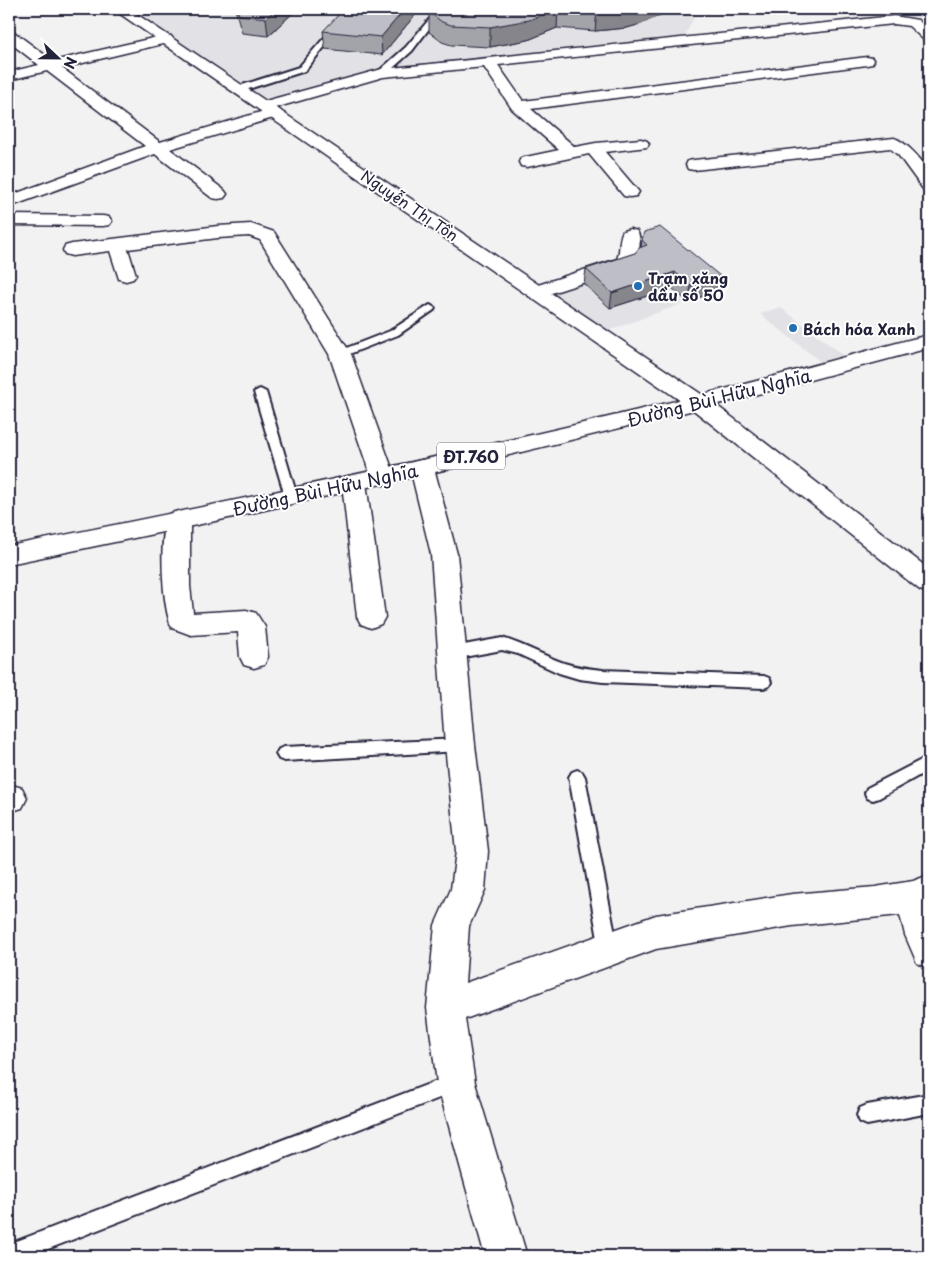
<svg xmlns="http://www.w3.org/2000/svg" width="938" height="1265" font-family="'Playpen Sans',sans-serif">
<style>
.built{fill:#e2e2e6}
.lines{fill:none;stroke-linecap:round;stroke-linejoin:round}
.service-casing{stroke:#22223b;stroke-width:4}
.minor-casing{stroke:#22223b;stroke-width:3}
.tertiary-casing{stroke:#22223b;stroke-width:3}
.primary-casing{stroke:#22223b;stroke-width:3}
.service{fill:#fff;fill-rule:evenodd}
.minor{fill:#fff;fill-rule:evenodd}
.tertiary{fill:#fff;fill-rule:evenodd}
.primary{fill:#fff;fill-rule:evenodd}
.wall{fill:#a3a3aa;stroke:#22223b}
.shaded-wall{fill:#85858b;stroke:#22223b}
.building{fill:#bebec6;stroke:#22223b}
.poi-dot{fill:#1f6fb2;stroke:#fff;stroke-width:2}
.labels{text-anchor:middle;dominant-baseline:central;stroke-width:4;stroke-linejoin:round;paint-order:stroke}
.far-street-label{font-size:15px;fill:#22223b;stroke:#fff}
.far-poi-label{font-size:15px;font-weight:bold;fill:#22223b;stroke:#fff;text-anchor:start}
.shield{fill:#fff;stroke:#646476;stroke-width:1}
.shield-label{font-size:16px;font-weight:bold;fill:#22223b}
.street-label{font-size:18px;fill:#22223b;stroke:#fff}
</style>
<rect width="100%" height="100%" fill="#f2f2f3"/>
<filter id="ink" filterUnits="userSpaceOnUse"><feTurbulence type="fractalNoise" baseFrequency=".02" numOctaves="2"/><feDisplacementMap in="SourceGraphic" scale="10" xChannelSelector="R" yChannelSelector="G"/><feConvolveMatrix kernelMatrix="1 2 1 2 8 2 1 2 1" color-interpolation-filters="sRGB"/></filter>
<g filter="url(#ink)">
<g class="built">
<path d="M 129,9 L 438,9 L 407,49 L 381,71 L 269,103 Z"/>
<path d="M 444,9 L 698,9 L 683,40 L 388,70 Z"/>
<path d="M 630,265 L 716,291 L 608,331 L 550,292 Z"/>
<path d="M 780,307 L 826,342 L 845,357 L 822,363 L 760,314 Z"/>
</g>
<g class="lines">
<defs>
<g id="service">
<path d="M 349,9 L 355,9 L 305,71 L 242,91 L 236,91 L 236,87 L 299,67 Z"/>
<path d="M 438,9 L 444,9 L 412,51 L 385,75 L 379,75 L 379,71 L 406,47 Z"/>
<path d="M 430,305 L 435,308 L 434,310 L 398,335 L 344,356 L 336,356 L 335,354 L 336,352 L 390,331 Z"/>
<path d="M 260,389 L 266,392 L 297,496 L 295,499 L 287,499 L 285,496 L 254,392 Z"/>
<path d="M 502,638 C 525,645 542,655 564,663 C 577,667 590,669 603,670 L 764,676 L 769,678 L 771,682 L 769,686 L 764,688 L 603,682 L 579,679 L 559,673 L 518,654 L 502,650 L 453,659 L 448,657 L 446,653 L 448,649 L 453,647 Z"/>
<path d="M 460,739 L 465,740 L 468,745 L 465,750 L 460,751 L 284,761 L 279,759 L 276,754 L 279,749 L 284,747 Z"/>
<path d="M 929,756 L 929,770 L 879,798 L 873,800 L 867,798 L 865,793 L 867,788 Z"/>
<path d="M 577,770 L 582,772 L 585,777 L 618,950 L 615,956 L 609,959 L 603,956 L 600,950 L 569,777 L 572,772 Z"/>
<path d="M 455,1074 L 462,1076 L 464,1083 L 462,1090 L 455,1092 L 30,1256 L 9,1256 L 9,1244 Z"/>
<path d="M 929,1094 L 929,1113 L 867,1125 L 860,1122 L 857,1115 L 860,1108 L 867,1105 Z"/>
</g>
<g id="minor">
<path d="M 894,16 L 918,20 L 929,30 L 929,41 L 924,40 L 909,26 L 894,24 L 498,65 L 523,101 L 867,57 L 872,58 L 874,61 L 872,64 L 867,65 L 531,109 L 575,147 L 596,143 L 641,139 L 647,141 L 649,144 L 647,147 L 605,152 L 639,192 L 636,196 L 630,197 L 624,196 L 589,154 L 527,167 L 521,166 L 519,162 L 521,158 L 559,150 L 512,109 L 484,67 L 383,77 L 264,111 L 258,109 L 256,106 L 258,103 L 382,69 Z"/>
<path d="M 9,31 L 14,32 L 53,61 L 166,35 L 171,36 L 173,39 L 171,42 L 62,68 L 160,142 L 274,108 L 280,110 L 282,113 L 280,116 L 170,149 L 224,190 L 227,194 L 224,198 L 218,199 L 212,198 L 155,154 L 9,207 L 9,196 L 145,146 L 47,71 L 9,80 L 9,72 L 39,65 L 9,42 Z"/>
<path d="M 894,138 C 905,141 926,163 929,174 C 930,179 929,185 929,190 L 923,189 L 899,156 L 890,148 L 694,170 L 688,169 L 686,165 L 688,161 L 694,160 Z"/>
<path d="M 9,215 L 103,216 L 109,217 L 112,221 L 109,225 L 103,226 L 9,225 Z"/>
<path d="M 251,224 L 274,232 L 351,354 L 395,477 L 391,483 L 383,485 L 375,483 L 371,477 L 329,354 L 260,240 L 249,236 L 218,238 L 128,249 L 136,275 L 133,279 L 126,281 L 119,279 L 110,251 L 72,256 L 65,254 L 63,250 L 65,246 L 72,244 L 218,226 Z"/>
<path d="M 630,229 L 637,231 C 643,241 638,258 632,267 L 536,298 L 529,296 L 526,292 L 529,288 L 617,259 C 621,250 618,239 623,231 Z"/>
<path d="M 699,396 L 707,398 L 929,569 L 929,593 L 920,590 L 691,408 L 688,403 L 691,398 Z"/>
<path d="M 422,460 L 430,462 L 434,468 L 457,554 L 475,745 L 488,851 L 485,890 L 469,926 L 465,983 L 656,915 L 792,894 L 875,887 L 913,881 L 929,875 L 929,968 L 917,963 L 905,935 L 900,915 L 792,926 L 656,949 L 465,1019 L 475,1083 L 527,1256 L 485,1256 L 437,1083 L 427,1008 L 435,925 L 451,889 L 456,851 L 445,745 L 431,554 L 410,468 L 414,462 Z"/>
<path d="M 354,475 L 363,477 L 366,483 L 385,617 L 381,624 L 371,628 L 361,624 L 357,617 L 342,483 L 345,477 Z"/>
<path d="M 178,511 L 187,514 L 190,520 L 190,586 L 193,613 L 246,610 L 256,613 L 265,627 L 268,657 L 264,665 L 254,668 L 244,665 L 240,657 L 238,632 L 191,635 L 172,628 C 162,607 158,533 169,514 Z"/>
<path d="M 9,784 L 22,788 L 27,798 L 22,808 L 9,812 Z"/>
</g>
<path id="tertiary" d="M 113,9 L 129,9 L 707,398 L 710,403 L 707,408 L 699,410 L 691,408 Z"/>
<path id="primary" d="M 929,335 L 929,348 L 739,399 L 480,462 L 211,522 L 9,564 L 9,546 C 254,498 499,445 741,385 C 804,369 866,350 929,335 Z"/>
</defs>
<use href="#service" class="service-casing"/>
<use href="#minor" class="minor-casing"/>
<use href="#tertiary" class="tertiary-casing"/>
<use href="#primary" class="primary-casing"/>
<use href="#service" class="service"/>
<use href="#minor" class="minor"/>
<use href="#tertiary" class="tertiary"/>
<use href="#primary" class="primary"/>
</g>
<g class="wall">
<path d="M 235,9 L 420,9 L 382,55 L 325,49 L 323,31 L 339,15 L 296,10 L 268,36 L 242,33 Z"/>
<path d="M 431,9 L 673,9 L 641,24 L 627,28 L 595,31 L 557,28 L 528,40 L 490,47 L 451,45 L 442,42 L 429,32 L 429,12 Z"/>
<path d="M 642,240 L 716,291 L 688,302 L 672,288 L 610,308 L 584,284 L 586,269 L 635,253 L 641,247 Z"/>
</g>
<g class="shaded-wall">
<path d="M 276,9 L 296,9 L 296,10 L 268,36 L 266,18 Z"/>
<path d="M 405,9 L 420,9 L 382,55 L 381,37 Z"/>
<path d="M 558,9 L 557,28 L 528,40 L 490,47 L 490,27 Z"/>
<path d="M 624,9 L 673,9 L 641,24 L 627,28 L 595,31 L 597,11 Z"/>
<path d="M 675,272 L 672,288 L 610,308 L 612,293 Z"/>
<path d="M 720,276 L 716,291 L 688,302 L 691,286 Z"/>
</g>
<g class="building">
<path d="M 237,9 L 276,9 L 266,18 L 239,15 Z"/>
<path d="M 344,9 L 405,9 L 381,37 L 323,31 Z"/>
<path d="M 431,9 L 558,9 L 529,20 L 490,27 L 451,25 L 442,22 L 429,12 Z"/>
<path d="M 562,9 L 624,9 L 597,11 Z"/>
<path d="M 660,227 L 720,276 L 691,286 L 675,272 L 612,293 L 586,269 L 635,253 L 639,248 L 647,245 L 642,240 L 644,232 Z"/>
</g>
</g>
<g class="poi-dot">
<circle cx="638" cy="286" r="5"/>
<circle cx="793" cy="328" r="5"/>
</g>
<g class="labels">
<g class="far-street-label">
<text transform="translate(410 205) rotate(34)">Nguyễn Thị Tồn</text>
</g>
<g class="far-poi-label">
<text x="648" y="277">Trạm xăng<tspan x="648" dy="17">dầu số 50</tspan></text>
<text x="803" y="328">Bách hóa Xanh</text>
</g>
<rect class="shield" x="437" y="442.5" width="68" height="27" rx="4"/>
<g class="shield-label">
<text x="471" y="456">ĐT.760</text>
</g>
<g class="street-label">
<text transform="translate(719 397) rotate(-14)">Đường Bùi Hữu Nghĩa</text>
<text transform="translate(325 489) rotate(-12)">Đường Bùi Hữu Nghĩa</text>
</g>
</g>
<rect width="938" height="1265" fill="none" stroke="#fff" stroke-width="30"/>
<rect x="15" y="15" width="908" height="1235" fill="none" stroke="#22223b" stroke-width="2" filter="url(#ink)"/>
<g transform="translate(58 58) rotate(112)" stroke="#ffffff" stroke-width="4" paint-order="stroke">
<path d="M0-4L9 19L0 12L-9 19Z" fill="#22223b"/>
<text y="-8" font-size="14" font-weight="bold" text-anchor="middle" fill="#22223b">N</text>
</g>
</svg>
